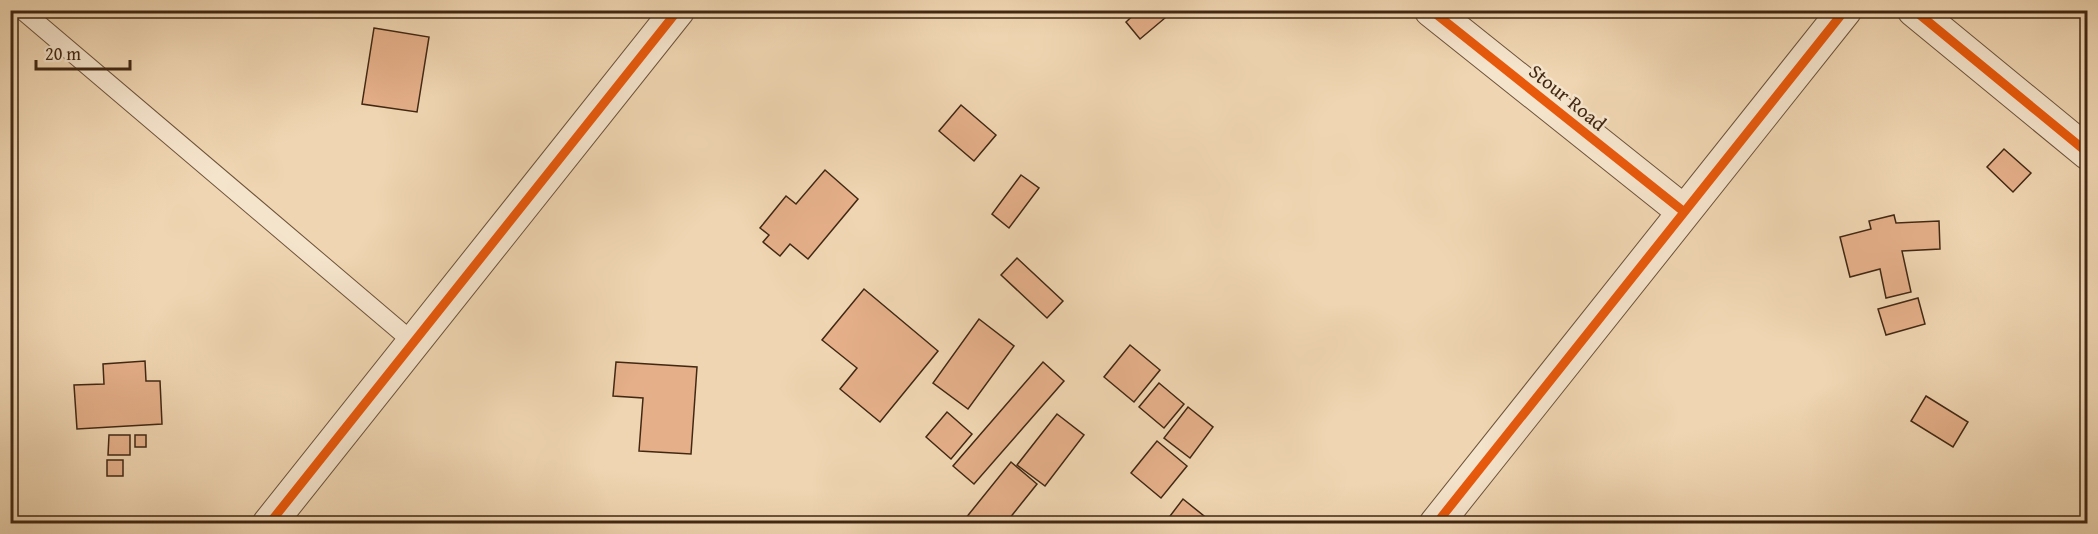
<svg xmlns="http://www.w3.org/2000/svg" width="2098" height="534" font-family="'Gentium Book Plus',serif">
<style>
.building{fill:#e4af89;stroke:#422813;stroke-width:1.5}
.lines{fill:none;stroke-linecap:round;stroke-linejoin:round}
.lane-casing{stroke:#6d533a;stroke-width:20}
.street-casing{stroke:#6d533a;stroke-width:35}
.lane{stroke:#f5e4cc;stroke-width:18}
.street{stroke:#f5e4cc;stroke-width:33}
.cycleway-casing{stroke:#f5e4cc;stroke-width:13}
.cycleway{stroke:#e8590c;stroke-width:9}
.labels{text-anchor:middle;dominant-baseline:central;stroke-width:5;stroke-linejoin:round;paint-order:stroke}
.street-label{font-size:20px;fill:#422813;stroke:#f5e4cc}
</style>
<rect width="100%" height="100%" fill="#efd5b1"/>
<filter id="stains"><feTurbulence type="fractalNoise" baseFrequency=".00333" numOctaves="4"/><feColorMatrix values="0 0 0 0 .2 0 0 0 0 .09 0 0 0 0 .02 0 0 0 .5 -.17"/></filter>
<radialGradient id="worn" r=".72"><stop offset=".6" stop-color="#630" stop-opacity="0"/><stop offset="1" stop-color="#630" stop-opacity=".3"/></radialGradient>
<g class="building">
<path d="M 1139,10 L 1159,10 L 1165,18 L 1140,39 L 1126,22 Z"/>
<path d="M 374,28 L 429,37 L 417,112 L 362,104 Z"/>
<path d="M 961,105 L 996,135 L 974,161 L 939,131 Z"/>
<path d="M 2004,149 L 2031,173 L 2013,192 L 1987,167 Z"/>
<path d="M 825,170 L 858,199 L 808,259 L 790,244 L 780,256 L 763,242 L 769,235 L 760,228 L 786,196 L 796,204 Z"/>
<path d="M 1021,175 L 1039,188 L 1009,228 L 992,214 Z"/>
<path d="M 1894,215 L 1896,223 L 1939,221 L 1940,249 L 1902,251 L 1911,292 L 1886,298 L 1880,269 L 1850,277 L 1840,237 L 1871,229 L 1869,221 Z"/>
<path d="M 1017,258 L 1063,301 L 1047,318 L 1001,275 Z"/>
<path d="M 864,289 L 938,351 L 880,422 L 840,389 L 857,368 L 822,340 Z"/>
<path d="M 1918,298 L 1925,324 L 1886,335 L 1878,309 Z"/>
<path d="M 979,319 L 1014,346 L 968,409 L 933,383 Z"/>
<path d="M 1130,345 L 1160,370 L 1134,402 L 1104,377 Z"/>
<path d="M 145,361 L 146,381 L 160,381 L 162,424 L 77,429 L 74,385 L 104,384 L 103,364 Z"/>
<path d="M 616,362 L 697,367 L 691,454 L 639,451 L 643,398 L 613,396 Z"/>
<path d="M 1043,362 L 1064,381 L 974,484 L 953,466 Z"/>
<path d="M 1159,383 L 1184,404 L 1164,428 L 1139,407 Z"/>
<path d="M 1926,396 L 1968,422 L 1953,447 L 1911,421 Z"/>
<path d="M 1188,407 L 1213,427 L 1190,458 L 1164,438 Z"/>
<path d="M 947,412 L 972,434 L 951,459 L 926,437 Z"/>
<path d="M 1057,414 L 1084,435 L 1045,486 L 1017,465 Z"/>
<path d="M 109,435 L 130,435 L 130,455 L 108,455 Z"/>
<rect x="135" y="435" width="11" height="12"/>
<path d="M 1157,441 L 1187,466 L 1161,498 L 1131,473 Z"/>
<rect x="107" y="460" width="16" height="16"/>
<path d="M 1011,462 L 1037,484 L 1005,524 L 961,524 Z"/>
<path d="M 1183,499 L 1214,524 L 1164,524 Z"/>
</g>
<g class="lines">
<defs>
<path id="lane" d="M 22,10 L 413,342"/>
<g id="street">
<path d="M 1431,10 L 1683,211"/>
<path d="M 1914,10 L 2088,153"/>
<path d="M 269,524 L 678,10"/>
<path d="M 1436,524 L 1845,10"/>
</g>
</defs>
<use href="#lane" class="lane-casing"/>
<use href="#street" class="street-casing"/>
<use href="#lane" class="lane"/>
<use href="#street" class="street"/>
<defs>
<g id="cycleway">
<path d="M 1431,10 L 1683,211"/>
<path d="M 1914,10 L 2088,153"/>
<path d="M 269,524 L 678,10"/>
<path d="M 1436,524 L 1845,10"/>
</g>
</defs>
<use href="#cycleway" class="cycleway-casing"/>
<use href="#cycleway" class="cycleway"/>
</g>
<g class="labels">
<g class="street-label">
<text transform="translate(1568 97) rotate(39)">Stour Road</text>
</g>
</g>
<rect width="2098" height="534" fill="none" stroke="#efd5b1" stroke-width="36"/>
<rect x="12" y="12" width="2074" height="510" fill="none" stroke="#422813" stroke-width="3"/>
<rect x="18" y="18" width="2062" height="498" fill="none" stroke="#422813" stroke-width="1.5"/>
<path d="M36 60v9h94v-9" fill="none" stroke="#422813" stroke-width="3"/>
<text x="45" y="60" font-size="18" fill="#422813" stroke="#f5e4cc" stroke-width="4.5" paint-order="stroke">20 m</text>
<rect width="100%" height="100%" filter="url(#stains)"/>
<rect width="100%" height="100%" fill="url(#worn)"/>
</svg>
